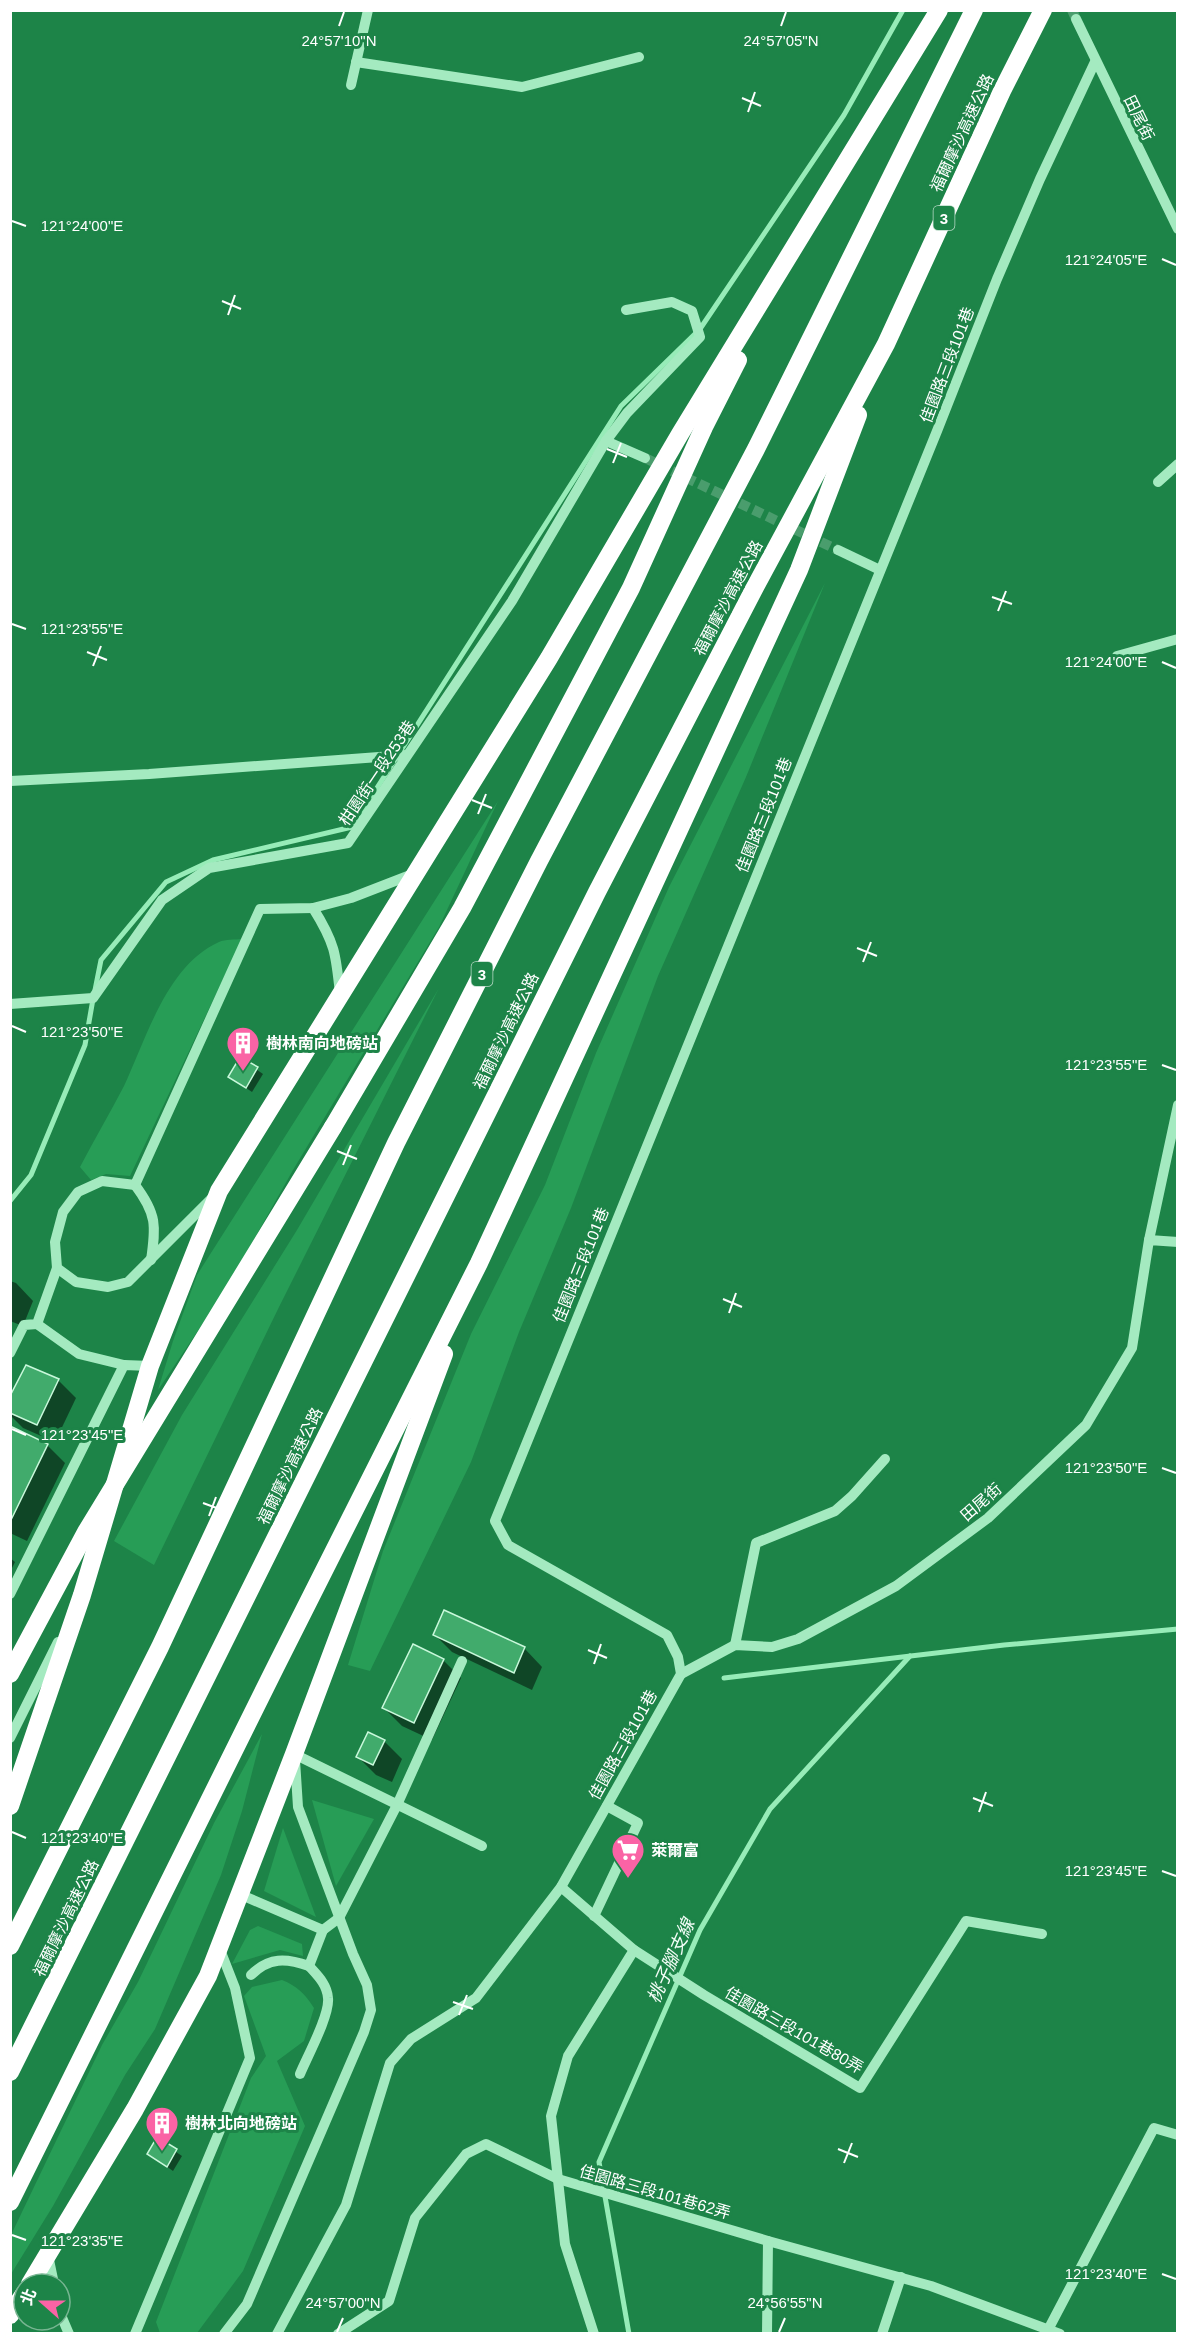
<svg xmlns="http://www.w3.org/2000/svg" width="1188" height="2344" font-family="Arial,'Noto Sans TC',sans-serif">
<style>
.green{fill:#279d56}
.shadow{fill:#0007}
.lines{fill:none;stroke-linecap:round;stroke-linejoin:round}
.stream{stroke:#97ecb8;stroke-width:5}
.building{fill:#41ab6c;stroke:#c9f8db;stroke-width:1.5}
.minor-tunnel{stroke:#4a9d6d;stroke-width:10;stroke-dasharray:10 5;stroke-linecap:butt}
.minor{stroke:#a4eac0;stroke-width:10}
.highway{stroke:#fff;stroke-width:18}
.highway-bridge{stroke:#fff;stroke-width:18}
.ticks{fill:none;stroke:#fff;stroke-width:2}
.labels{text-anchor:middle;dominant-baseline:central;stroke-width:6;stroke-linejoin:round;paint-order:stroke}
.shield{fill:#1d8448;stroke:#bbdac8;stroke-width:1.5}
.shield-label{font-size:15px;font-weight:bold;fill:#fff}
.street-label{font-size:16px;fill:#fff;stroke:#1d8448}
.poi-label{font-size:16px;font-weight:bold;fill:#fff;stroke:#1d8448;text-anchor:start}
.water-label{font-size:18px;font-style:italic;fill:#f3fdf7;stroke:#1d8448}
.ticks-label{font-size:15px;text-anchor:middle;fill:#fff;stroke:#1d8448;stroke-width:6;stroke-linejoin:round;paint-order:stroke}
</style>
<rect width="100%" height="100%" fill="#1d8448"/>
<g class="green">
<path d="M 825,583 L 746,777 L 658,976 L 571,1208 L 519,1332 L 471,1462 L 370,1671 L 348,1665 L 383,1551 L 471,1334 L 545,1185 L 596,1053 L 669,887 Z"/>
<path d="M 498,801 L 439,927 L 293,1170 L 226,1289 L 158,1390 L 173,1341 L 197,1275 Z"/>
<path d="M 242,939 L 130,1176 L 106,1174 L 91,1180 L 80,1167 C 94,1140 110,1113 124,1086 C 146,1039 167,965 219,942 C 225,939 235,940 242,939 Z"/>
<path d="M 439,988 L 279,1307 L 154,1565 L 114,1541 L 182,1415 L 297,1230 Z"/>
<path d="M 262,1734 L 242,1811 L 221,1875 L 155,2029 L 125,2075 L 53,2206 L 11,2274 L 11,2235 L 102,2045 L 138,1982 L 214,1823 Z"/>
<path d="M 312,1800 L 374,1819 L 336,1886 Z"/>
<path d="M 283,1828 L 316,1917 L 264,1891 Z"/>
<path d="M 258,1926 L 302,1944 L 303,1956 L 280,1950 L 232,1964 L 250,1930 Z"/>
<path d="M 282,1980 C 297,1986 305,1994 314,2008 L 304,2041 L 277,2061 L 305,2126 L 243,2271 L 197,2333 L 160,2333 L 156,2322 L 251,2078 L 266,2056 L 244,1996 L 252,1987 Z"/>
</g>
<g class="shadow">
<path d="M 241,1059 L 263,1074 L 252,1092 L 230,1077 Z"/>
<path d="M 10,1281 L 16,1283 L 33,1301 L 23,1326 L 10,1321 Z"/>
<path d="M 58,1380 L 76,1398 L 55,1442 L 23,1428 L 10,1415 L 10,1400 Z"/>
<path d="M 10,1427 L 47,1445 L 65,1463 L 27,1541 L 10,1533 Z"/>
<path d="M 10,1558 L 15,1562 L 10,1572 Z"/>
<path d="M 445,1612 L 525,1649 L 542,1667 L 532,1690 L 452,1652 L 434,1634 Z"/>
<path d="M 443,1660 L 461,1678 L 432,1740 L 402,1726 L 384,1708 Z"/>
<path d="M 384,1741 L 402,1759 L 392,1782 L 376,1775 L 358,1757 Z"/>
<path d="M 157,2139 L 182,2156 L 173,2171 L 149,2154 Z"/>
</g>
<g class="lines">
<g class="stream">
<path d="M 95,990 L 101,960 L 166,882 L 213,860 L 352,827 L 621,406 L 700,329 L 844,115 L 903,10"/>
<path d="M 10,1201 L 31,1175 L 85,1045 L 93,999"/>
<path d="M 724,1678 L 1004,1645 L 1178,1629"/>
<path d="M 629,2334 L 599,2162 L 700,1930 L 770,1809 L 910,1656"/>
</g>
</g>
<g class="building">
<path d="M 240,1057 L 258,1067 L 246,1088 L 228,1077 Z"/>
<path d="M 26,1365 L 59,1379 L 37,1425 L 10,1413 L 10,1396 Z"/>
<path d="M 10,1426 L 48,1444 L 10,1522 Z"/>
<path d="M 444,1610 L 525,1647 L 514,1673 L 433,1635 Z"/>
<path d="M 413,1644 L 444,1659 L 414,1723 L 382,1708 Z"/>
<path d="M 368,1732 L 385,1740 L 373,1765 L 356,1757 Z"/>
<path d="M 157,2137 L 177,2149 L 167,2167 L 147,2154 Z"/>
</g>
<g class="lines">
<g class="minor-tunnel">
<path d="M 1072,10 L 1076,19"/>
<path d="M 645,458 L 838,550"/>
</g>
<g class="minor">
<path d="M 1076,19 L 1178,229"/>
<path d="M 356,62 L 522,87 L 639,57"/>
<path d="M 351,85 L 368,10"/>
<path d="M 606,441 L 645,458"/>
<path d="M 1158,482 L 1178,464"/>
<path d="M 838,550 L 880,570"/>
<path d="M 1117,656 L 1178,639"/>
<path d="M 10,781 L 149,774 L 406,755"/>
<path d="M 313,908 C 335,943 336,954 340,994"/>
<path d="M 10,1004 L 93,998 L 162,900 L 209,868 L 348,843 L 512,601 L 606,441 L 627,413 L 700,337 L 692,311 L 672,302 L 626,310"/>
<path d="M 135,1185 C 157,1214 156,1226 151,1260"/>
<path d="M 213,1197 L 128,1282 L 108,1287 L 76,1282 L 57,1268 L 55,1242 L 63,1212 L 78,1192 L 102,1181 L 135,1185 L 260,909 L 313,908 L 351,898 L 413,874"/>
<path d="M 1149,1240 L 1178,1105"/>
<path d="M 37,1324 L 79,1354 L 124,1365"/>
<path d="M 10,1353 L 24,1325 L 37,1324 L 57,1268"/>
<path d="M 10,1594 L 124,1365 L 150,1366"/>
<path d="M 735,1645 L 756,1543 L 835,1511 L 852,1496 L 885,1459"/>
<path d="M 681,1674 L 735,1645 L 772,1647 L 798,1639 L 896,1586 L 988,1518 L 1086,1425 L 1132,1348 L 1149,1240 L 1178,1242"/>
<path d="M 10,1738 L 58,1642"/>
<path d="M 294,1754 L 482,1846"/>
<path d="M 561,1887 L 634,1950 L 568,2056 L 551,2116 L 565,2244 L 594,2334"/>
<path d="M 239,1894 L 323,1930 L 339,1918 L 397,1805 L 462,1661"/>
<path d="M 594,1916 L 638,1823 L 607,1806"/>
<path d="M 634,1950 L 704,1995 L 860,2088 L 966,1921 L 1042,1934"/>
<path d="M 251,1975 C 269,1957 286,1958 309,1966 L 323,1930"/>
<path d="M 300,2074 C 307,2057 330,2015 328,1998 C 327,1984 317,1975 309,1966"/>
<path d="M 48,2255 L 54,2284"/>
<path d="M 60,2313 L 69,2334"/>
<path d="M 1049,2328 L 1154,2128 L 1178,2135"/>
<path d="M 135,2334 L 250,2058 L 235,1988 L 219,1947"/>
<path d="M 224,2334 L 247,2304 L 364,2032 L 371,2010 L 367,1985 L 353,1954 L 298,1807 L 295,1760"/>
<path d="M 277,2334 L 346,2205 L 390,2063 L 411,2039 L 476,1998 L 561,1887 L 681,1674 L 678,1657 L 667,1635 L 508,1545 L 495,1521 L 937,431 L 997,279 L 1040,179 L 1095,62"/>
<path d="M 338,2334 L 389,2301 L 415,2218 L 466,2154 L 486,2144 L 558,2179 L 768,2241 L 931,2286 L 1060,2334"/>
<path d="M 767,2334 L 768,2241"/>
<path d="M 882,2334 L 901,2277"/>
</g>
<g class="highway">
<path d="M 333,1127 L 462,908 L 631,588 L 704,427 L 738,360"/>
<path d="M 10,1806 L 82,1595 L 150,1366 L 219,1191 L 549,658 L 680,434 L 939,10"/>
<path d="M 10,1946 L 160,1647 L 396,1143 L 539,861 L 756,449 L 974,10"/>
<path d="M 10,2072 L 597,892 L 753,591 L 886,344 L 1002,91 L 1043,10"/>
<path d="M 10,2202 L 276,1666 L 479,1263 L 799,570 L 858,415"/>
<path d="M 30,2284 L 135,2109 L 208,1976 L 294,1754 L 444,1354"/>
<path d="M 10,2315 L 24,2294"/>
</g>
<path class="highway-bridge" d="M 10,1674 L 86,1532 L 333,1127"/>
</g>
<path class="ticks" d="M 339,26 L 344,12M 781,26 L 786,12M 742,98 L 761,106M 748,112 L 755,92M 12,221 L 26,226M 1162,259 L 1176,265M 222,301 L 241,309M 228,315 L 235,295M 607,449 L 627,457M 613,463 L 621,443M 992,597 L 1012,604M 998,611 L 1006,591M 12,624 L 26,629M 87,652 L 107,660M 1162,662 L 1176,668M 93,666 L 101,646M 472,800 L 492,808M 478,814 L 486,794M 857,948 L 877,956M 863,962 L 871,942M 12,1026 L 26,1032M 1162,1065 L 1176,1070M 337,1151 L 357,1159M 343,1165 L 351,1145M 723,1299 L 742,1307M 729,1313 L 736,1293M 12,1429 L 26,1435M 1162,1468 L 1176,1473M 203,1503 L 222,1510M 209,1516 L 216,1497M 588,1650 L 607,1658M 594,1664 L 601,1644M 973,1798 L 993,1806M 979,1812 L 986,1792M 12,1832 L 26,1838M 1162,1871 L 1176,1876M 453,2002 L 473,2009M 459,2015 L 467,1995M 838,2149 L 858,2157M 844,2163 L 852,2143M 12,2235 L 26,2240M 1162,2274 L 1176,2279M 337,2332 L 343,2318M 779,2332 L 785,2318"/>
<defs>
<symbol id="building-pin" viewBox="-11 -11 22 30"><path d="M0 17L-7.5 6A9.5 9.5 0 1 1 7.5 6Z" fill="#fa63a5" stroke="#1d8448"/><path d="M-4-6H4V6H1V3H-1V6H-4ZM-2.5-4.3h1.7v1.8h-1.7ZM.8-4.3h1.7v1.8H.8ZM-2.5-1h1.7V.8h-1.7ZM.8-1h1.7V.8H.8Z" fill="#fff"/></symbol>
<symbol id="supermarket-pin" viewBox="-11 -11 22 30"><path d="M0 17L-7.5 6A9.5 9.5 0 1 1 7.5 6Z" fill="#fa63a5" stroke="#1d8448"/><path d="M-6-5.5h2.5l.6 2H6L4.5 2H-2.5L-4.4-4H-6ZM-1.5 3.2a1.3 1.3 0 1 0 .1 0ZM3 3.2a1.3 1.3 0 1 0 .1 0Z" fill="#fff"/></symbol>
</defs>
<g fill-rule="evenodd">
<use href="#building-pin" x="224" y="1024" width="38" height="52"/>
<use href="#supermarket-pin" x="609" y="1831" width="38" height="52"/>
<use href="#building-pin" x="143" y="2104" width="38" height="52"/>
</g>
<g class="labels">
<g class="shield">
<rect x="933.5" y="206" width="21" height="24" rx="4.5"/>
<rect x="471.5" y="962" width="21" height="24" rx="4.5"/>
</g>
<g class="shield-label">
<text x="944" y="218">3</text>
<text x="482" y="974">3</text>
</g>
<g class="street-label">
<text transform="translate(1139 118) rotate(64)">田尾街</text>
<text transform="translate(962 133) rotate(-65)">福爾摩沙高速公路</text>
<text transform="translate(947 365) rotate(-69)">佳園路三段101巷</text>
<text transform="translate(728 598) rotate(-62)">福爾摩沙高速公路</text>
<text transform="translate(377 773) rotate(-56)">柑園街一段253巷</text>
<text transform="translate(764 815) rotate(-68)">佳園路三段101巷</text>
<text transform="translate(506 1031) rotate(-64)">福爾摩沙高速公路</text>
<text transform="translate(581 1265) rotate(-68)">佳園路三段101巷</text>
<text transform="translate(290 1466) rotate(-64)">福爾摩沙高速公路</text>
<text transform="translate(981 1502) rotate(-41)">田尾街</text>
<text transform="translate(623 1745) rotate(-61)">佳園路三段101巷</text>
<text transform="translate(66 1918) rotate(-64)">福爾摩沙高速公路</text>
<text transform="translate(794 2030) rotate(30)">佳園路三段101巷80弄</text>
<text transform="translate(655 2192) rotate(16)">佳園路三段101巷62弄</text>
</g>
<g class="poi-label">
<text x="266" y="1043">樹林南向地磅站</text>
<text x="651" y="1850">萊爾富</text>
<text x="185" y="2123">樹林北向地磅站</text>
</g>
<g class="water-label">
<text transform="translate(671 1961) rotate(-66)">桃子腳支線</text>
</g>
</g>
<g class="ticks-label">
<text x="339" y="46">24°57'10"N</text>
<text x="781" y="46">24°57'05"N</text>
<text x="82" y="231">121°24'00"E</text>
<text x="1106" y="265">121°24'05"E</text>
<text x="82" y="634">121°23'55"E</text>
<text x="1106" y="667">121°24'00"E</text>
<text x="82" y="1037">121°23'50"E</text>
<text x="1106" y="1070">121°23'55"E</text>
<text x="82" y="1440">121°23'45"E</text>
<text x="1106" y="1473">121°23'50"E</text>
<text x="82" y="1843">121°23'40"E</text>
<text x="1106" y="1876">121°23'45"E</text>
<text x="82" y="2246">121°23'35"E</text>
<text x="1106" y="2279">121°23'40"E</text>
<text x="343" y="2308">24°57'00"N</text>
<text x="785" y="2308">24°56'55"N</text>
</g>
<rect width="1188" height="2344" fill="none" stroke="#ffffff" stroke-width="24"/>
<g transform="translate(42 2302) rotate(291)"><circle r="28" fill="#1d8448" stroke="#77b591" stroke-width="1.5"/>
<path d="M0-4.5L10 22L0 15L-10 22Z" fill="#fa63a5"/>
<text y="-9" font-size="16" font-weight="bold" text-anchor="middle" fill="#ffffff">北</text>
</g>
</svg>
